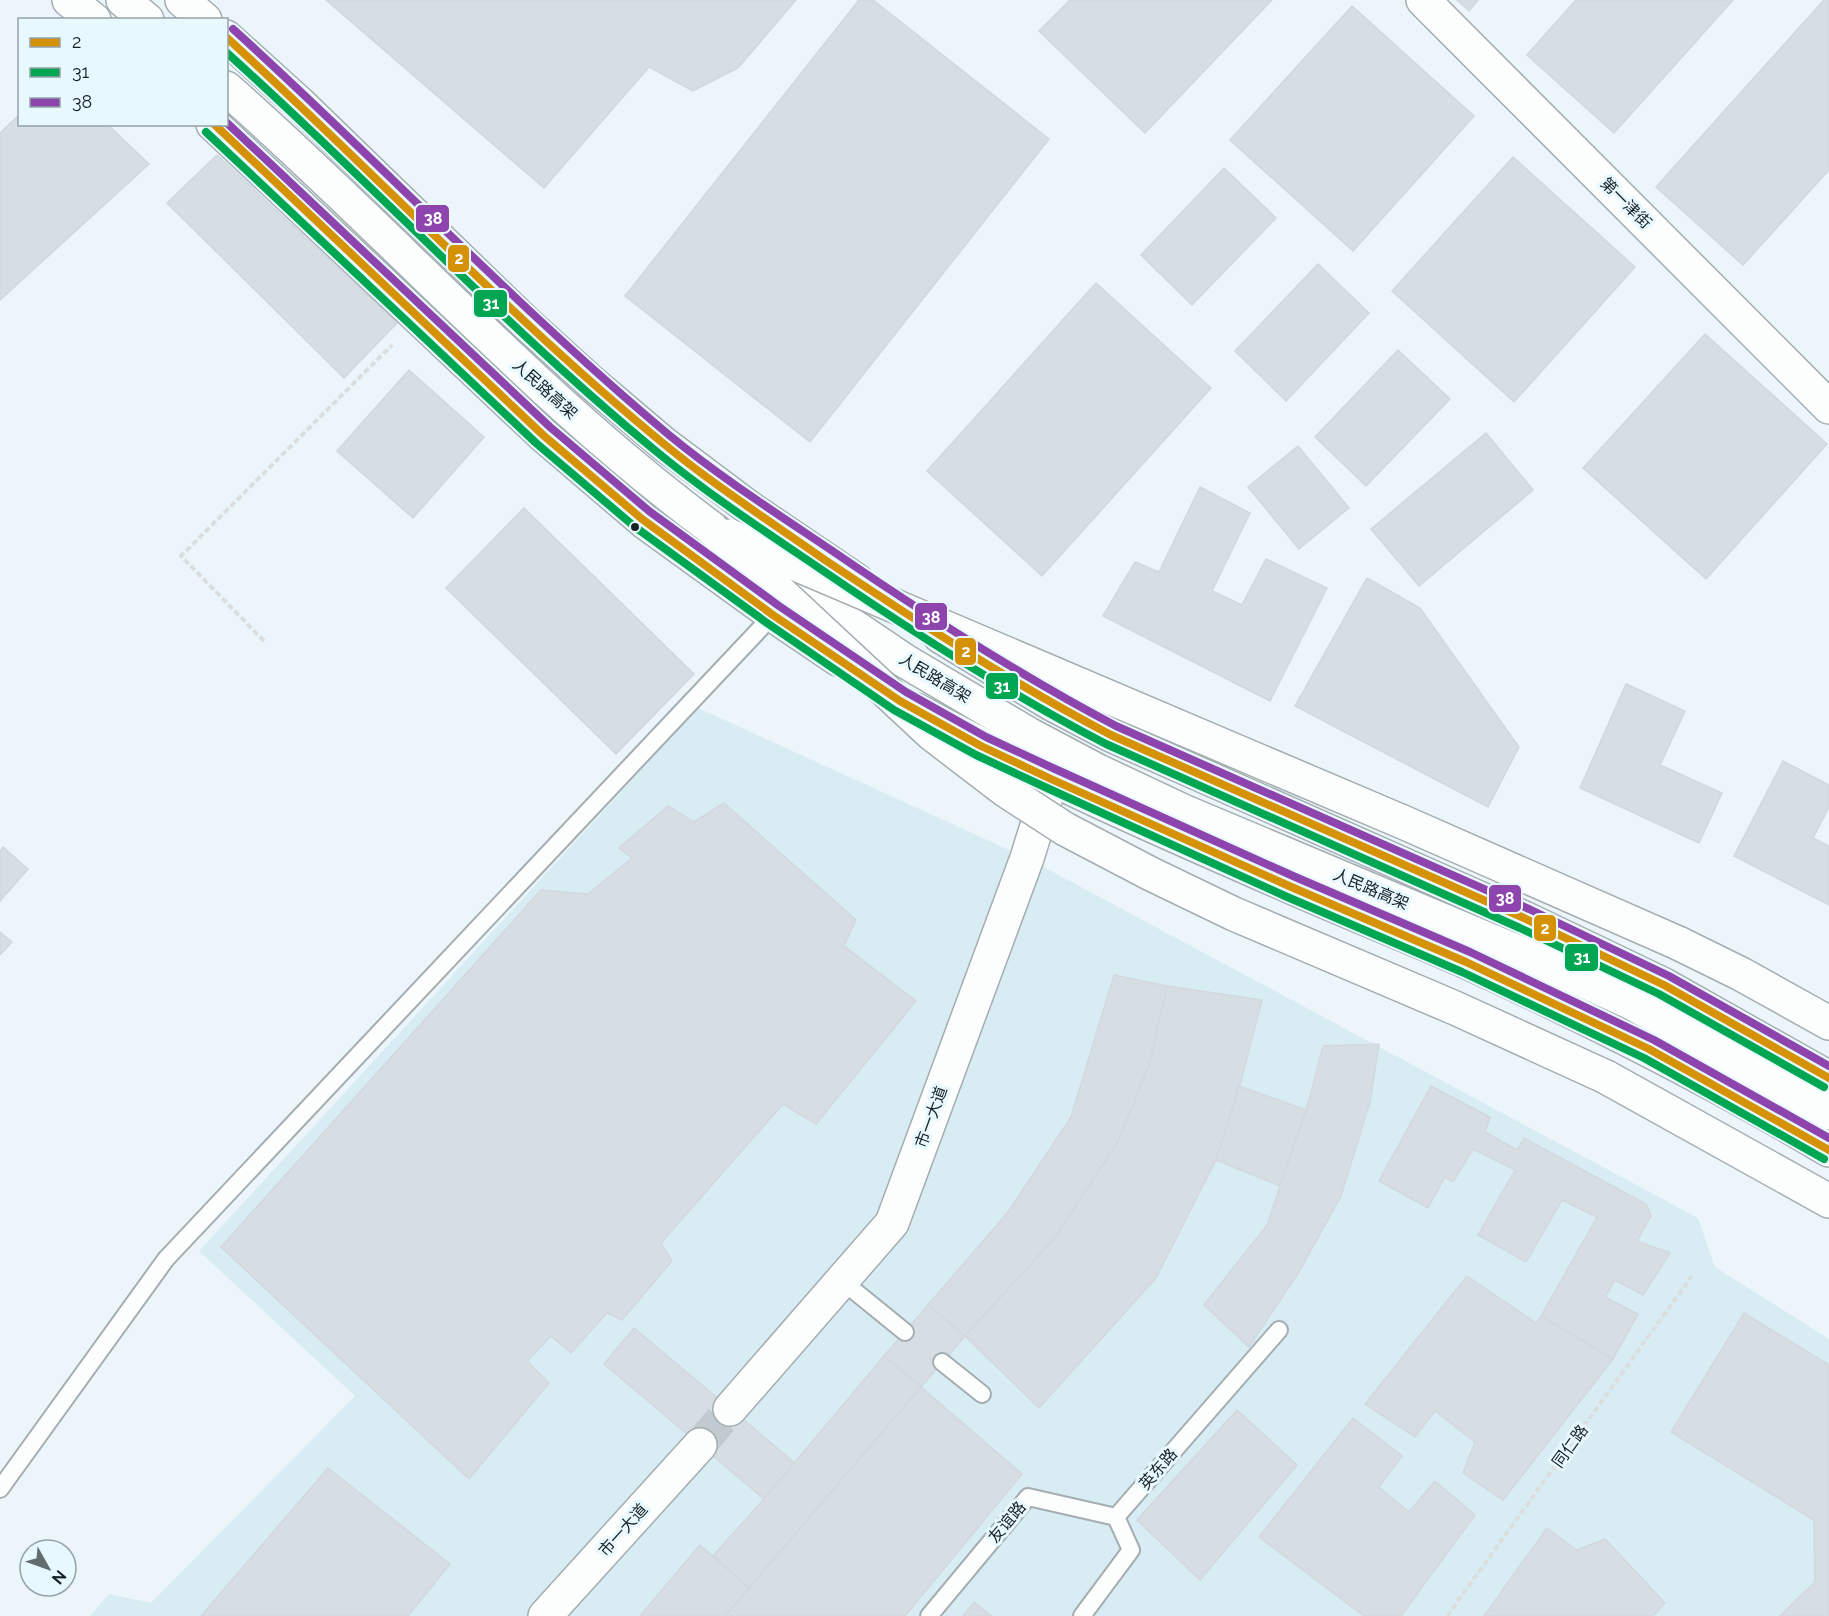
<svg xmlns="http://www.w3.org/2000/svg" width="1829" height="1616" font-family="Raleway,'Noto Sans SC',sans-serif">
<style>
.built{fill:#d8ecf3}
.building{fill:#d6dde3;stroke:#d1d8de;stroke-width:1.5}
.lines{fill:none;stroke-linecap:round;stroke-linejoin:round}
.street-tunnel{stroke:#c1cbcf;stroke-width:33;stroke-dasharray:33 16;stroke-linecap:butt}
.lane-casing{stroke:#a4adb0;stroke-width:20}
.street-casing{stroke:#a4adb0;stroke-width:36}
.secondary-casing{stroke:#a4adb0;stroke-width:36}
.primary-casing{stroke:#a4adb0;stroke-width:36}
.path{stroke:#dbdedf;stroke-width:4;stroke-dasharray:6 3;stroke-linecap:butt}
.lane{stroke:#fcfefe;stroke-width:16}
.street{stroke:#fcfefe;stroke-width:33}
.secondary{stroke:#fcfefe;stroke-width:33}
.primary{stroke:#fcfefe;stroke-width:33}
.primary-bridge-casing{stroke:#a4adb0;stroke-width:36;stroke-linecap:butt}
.primary-bridge{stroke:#fcfefe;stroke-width:33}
.bus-1-casing{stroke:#e7f8fe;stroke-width:12}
.bus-2-casing{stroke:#e7f8fe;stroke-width:12}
.bus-3-casing{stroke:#e7f8fe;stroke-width:12}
.bus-1{stroke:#d59206;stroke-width:8}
.bus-2{stroke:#00a651;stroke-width:8}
.bus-3{stroke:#8e44ad;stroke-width:8}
.bus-dot{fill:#172225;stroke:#e7f8fe;stroke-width:2}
.labels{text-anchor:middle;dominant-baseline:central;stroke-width:6;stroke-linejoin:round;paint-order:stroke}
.street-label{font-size:16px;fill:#172225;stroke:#e7f8fe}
.line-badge{stroke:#e7f8fe;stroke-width:2}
.badge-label{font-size:16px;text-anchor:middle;font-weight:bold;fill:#fff}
</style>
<rect width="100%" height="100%" fill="#ecf5f9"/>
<path class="built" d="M 698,708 L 1027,858 L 1698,1218 L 1715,1267 L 1829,1339 L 1829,1616 L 90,1616 L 109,1594 L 151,1603 L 355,1396 L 199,1251 Z"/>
<g class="building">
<path d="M 326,0 L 796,0 L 738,68 L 693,91 L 649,67 L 544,188 Z"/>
<path d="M 859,0 L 873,0 L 1049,139 L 810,442 L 625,296 Z"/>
<path d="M 1070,0 L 1272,0 L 1145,133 L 1039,31 Z"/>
<path d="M 1457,0 L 1478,0 L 1469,11 Z"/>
<path d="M 1576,0 L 1733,0 L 1614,133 L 1527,55 Z"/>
<path d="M 1824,0 L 1829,0 L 1829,170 L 1743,265 L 1656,187 Z"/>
<path d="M 1352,6 L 1474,116 L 1353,251 L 1230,140 Z"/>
<path d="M 20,114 L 20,124 L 107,124 L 149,164 L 0,300 L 0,133 Z"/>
<path d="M 217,155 L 397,323 L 344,378 L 167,203 Z"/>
<path d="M 1513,157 L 1635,267 L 1514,402 L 1392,291 Z"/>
<path d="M 1224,168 L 1276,218 L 1192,305 L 1141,255 Z"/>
<path d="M 1318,264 L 1369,313 L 1286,401 L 1235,351 Z"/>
<path d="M 1096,283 L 1211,388 L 1042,576 L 927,471 Z"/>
<path d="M 1705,334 L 1827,444 L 1706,579 L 1583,468 Z"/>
<path d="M 1398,350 L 1450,399 L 1366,486 L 1315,437 Z"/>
<path d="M 409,370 L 484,437 L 413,518 L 337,451 Z"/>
<path d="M 1486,433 L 1533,490 L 1419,586 L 1371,529 Z"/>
<path d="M 1298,446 L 1349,508 L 1299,549 L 1248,487 Z"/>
<path d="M 1200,487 L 1250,513 L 1212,591 L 1242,605 L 1266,559 L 1327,588 L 1270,701 L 1103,616 L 1135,562 L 1159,572 Z"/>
<path d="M 524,508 L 694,674 L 616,754 L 446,588 Z"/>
<path d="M 1367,578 L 1420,608 L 1519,747 L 1488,807 L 1295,706 Z"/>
<path d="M 1626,684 L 1685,711 L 1660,765 L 1722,793 L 1699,843 L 1580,788 Z"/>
<path d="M 1783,761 L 1829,785 L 1829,807 L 1813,838 L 1829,846 L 1829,905 L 1734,856 Z"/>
<path d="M 724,803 L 856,920 L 844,946 L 916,1001 L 816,1124 L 783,1104 L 661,1243 L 672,1261 L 622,1320 L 607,1313 L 571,1353 L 551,1336 L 527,1361 L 549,1383 L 469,1479 L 221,1247 L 541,890 L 588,894 L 632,858 L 619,848 L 668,806 L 694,822 Z"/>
<path d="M 3,847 L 28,869 L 0,901 L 0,851 Z"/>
<path d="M 0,932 L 12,942 L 0,955 Z"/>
<path d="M 1114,975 L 1167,986 L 1150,1062 L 1118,1142 L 1053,1240 L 965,1336 L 928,1305 L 1008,1212 L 1071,1117 Z"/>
<path d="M 1167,986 L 1262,1000 L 1236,1100 L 1216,1160 L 1156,1278 L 1039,1408 L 965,1336 L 1053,1240 L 1118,1142 L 1150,1062 Z"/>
<path d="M 1379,1044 L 1370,1102 L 1341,1196 L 1299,1272 L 1249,1347 L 1204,1305 L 1267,1225 L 1311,1093 L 1323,1046 Z"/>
<path d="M 1239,1086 L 1306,1110 L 1280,1186 L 1216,1160 Z"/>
<path d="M 1431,1086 L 1490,1117 L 1485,1132 L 1517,1150 L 1524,1138 L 1646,1204 L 1651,1216 L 1637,1241 L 1670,1253 L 1643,1295 L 1615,1280 L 1605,1297 L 1638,1314 L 1613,1359 L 1541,1316 L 1597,1217 L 1562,1200 L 1526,1262 L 1478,1235 L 1515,1170 L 1473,1149 L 1453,1182 L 1445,1177 L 1428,1208 L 1379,1181 Z"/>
<path d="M 1467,1276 L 1536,1323 L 1541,1316 L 1613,1359 L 1503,1500 L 1463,1473 L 1475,1442 L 1435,1411 L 1415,1437 L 1365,1404 Z"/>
<path d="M 928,1305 L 965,1336 L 921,1387 L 884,1356 Z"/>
<path d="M 1744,1313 L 1829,1365 L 1829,1616 L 1780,1616 L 1815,1582 L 1814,1520 L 1671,1432 Z"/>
<path d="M 634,1328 L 795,1463 L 764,1499 L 604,1364 Z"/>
<path d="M 884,1356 L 921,1387 L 749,1588 L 713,1556 L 764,1499 Z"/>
<path d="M 921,1387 L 1022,1474 L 905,1616 L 725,1616 Z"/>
<path d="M 1237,1410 L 1297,1465 L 1200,1580 L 1137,1520 Z"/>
<path d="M 1353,1418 L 1402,1456 L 1379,1487 L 1409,1512 L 1435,1481 L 1475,1515 L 1401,1616 L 1364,1616 L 1259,1537 Z"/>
<path d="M 328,1468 L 450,1564 L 408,1616 L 201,1616 Z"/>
<path d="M 1547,1528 L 1577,1550 L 1605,1539 L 1665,1603 L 1653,1616 L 1484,1616 Z"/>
<path d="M 700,1545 L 749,1588 L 725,1616 L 640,1616 Z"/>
<path d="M 974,1602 L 991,1616 L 963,1616 Z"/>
</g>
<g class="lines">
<path class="street-tunnel" d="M 700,1445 L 730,1409"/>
<defs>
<g id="lane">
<path d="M 841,1280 L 905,1332"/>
<path d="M 942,1362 L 982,1394"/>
<path d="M 0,1489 L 166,1259 L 773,615"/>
<path d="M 929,1616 L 1028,1497 L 1116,1517"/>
<path d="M 1082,1616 L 1131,1550 L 1116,1517 L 1279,1330"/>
</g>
<g id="street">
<path d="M 1423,0 L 1829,407"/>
<path d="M 730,1409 L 892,1223 L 1027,858 L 1049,787"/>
<path d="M 545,1616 L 700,1445"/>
</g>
<g id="secondary">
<path d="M 69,0 L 94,20"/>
<path d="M 182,0 L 205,20"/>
<path d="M 226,37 L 300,104 L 525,322 L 591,382 L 664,444 L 748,507 L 857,581"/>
<path d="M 213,124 L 543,435 L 646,523 L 773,615 L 838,659"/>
<path d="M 940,636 L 1052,704 L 1111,735 L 1524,918 L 1664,985 L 1829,1078"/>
<path d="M 916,710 C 1037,776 1163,831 1289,886 C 1348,912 1408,936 1467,962 C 1591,1019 1712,1080 1829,1150"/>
</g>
<g id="primary">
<path d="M 123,0 L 147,20"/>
<path d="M 226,88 C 398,239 549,413 736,546"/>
<path d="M 776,574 L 905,661 L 1030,735 L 1098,771 L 1183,811 L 1549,965 L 1632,1003 L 1829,1113"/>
<path d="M 1678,943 L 1741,974 L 1829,1023"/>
<path d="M 1606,1077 L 1829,1201"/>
</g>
</defs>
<use href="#lane" class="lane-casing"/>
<use href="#street" class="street-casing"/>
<use href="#secondary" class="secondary-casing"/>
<use href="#primary" class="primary-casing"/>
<g class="path">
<path d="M 264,641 L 181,556 L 392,345"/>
<path d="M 1447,1616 L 1692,1276"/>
</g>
<use href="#lane" class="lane"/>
<use href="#street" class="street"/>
<use href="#secondary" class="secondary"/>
<use href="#primary" class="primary"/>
<defs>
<g id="primary-bridge">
<path d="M 712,529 L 932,734 L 1005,790 L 1065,829 L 1151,874 L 1234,914 L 1455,1008 L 1606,1077"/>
<path d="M 730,536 L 1405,823 L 1678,943"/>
</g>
</defs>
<use href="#primary-bridge" class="primary-bridge-casing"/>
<use href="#primary-bridge" class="primary-bridge"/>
<defs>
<g id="bus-1">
<path d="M 226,37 C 374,171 510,318 664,444 C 715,486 771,522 825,560 C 918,622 1012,683 1111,735 L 1524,918 L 1664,985 L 1829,1078"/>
<path d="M 214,124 L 543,435 L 642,519 L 773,615 L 900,701 L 981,746 L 1051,779 L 1289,886 L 1466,962 L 1649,1049 L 1829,1150"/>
</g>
<g id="bus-2">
<path d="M 226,52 C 372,183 505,327 657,452 C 709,495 766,532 822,570 C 914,633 1008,693 1106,744 L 1520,928 L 1659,994 L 1824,1087"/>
<path d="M 206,132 L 536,443 L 635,527 L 767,623 L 894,710 L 976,755 L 1047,788 L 1285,896 L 1462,972 L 1644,1058 L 1824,1159"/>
</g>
<g id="bus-3">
<path d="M 233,29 C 380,162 517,308 669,435 C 720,477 776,513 831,550 C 923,613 1017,674 1116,726 L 1529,909 L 1669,976 L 1829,1066"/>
<path d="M 226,122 L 550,427 L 649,511 L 779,606 L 906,692 L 986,737 L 1055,769 L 1293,876 L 1470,952 L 1654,1040 L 1829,1138"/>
</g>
</defs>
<use href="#bus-1" class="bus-1-casing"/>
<use href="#bus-2" class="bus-2-casing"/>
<use href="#bus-3" class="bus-3-casing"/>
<use href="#bus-1" class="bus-1"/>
<use href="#bus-2" class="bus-2"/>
<use href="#bus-3" class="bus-3"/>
</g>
<circle class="bus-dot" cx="635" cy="527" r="5"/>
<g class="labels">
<g class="street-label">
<text transform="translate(1626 203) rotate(45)">第一津街</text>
<text transform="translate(545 389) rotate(42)">人民路高架</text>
<text transform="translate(935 678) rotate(31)">人民路高架</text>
<text transform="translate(1371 889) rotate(23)">人民路高架</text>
<text transform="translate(931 1117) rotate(-70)">市一大道</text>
<text transform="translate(1570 1446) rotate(-54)">同仁路</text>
<text transform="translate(1158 1469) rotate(-49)">英东路</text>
<text transform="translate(1007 1522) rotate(-50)">友谊路</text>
<text transform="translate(623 1530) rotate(-48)">市一大道</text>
</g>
</g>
<g class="line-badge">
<rect x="415" y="204" width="35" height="29" rx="6" fill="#8e44ad"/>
<rect x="447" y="244" width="23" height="29" rx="6" fill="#d59206"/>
<rect x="473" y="289" width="35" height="29" rx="6" fill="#00a651"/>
<rect x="914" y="602" width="34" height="29" rx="6" fill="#8e44ad"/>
<rect x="954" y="637" width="23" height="29" rx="6" fill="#d59206"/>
<rect x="985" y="672" width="34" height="28" rx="6" fill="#00a651"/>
<rect x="1488" y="884" width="34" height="29" rx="6" fill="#8e44ad"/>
<rect x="1533" y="914" width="24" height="28" rx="6" fill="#d59206"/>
<rect x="1564" y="943" width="35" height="29" rx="6" fill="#00a651"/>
</g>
<g class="badge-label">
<text x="433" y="224">38</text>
<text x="459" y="264">2</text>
<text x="491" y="309">31</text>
<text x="931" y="623">38</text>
<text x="966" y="657">2</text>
<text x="1002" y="692">31</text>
<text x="1505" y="904">38</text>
<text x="1545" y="934">2</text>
<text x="1582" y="963">31</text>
</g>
<rect x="18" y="18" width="210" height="108" fill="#e7f8fe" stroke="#94a2a7" stroke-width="1.5"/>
<rect x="30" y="38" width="30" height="9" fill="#d59206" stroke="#94a2a7" stroke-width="1.5"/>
<text x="72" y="48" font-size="18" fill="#172225">2</text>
<rect x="30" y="68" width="30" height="9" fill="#00a651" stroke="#94a2a7" stroke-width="1.5"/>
<text x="72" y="78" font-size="18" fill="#172225">31</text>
<rect x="30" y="98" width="30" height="9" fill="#8e44ad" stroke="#94a2a7" stroke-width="1.5"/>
<text x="72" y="108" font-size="18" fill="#172225">38</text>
<g transform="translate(48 1568) rotate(130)"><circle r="28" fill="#e7f8fe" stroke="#94a2a7" stroke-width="1.5"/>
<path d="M0-4.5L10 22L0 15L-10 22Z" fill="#626c6f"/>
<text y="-9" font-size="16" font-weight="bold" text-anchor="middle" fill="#172225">N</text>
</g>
</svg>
